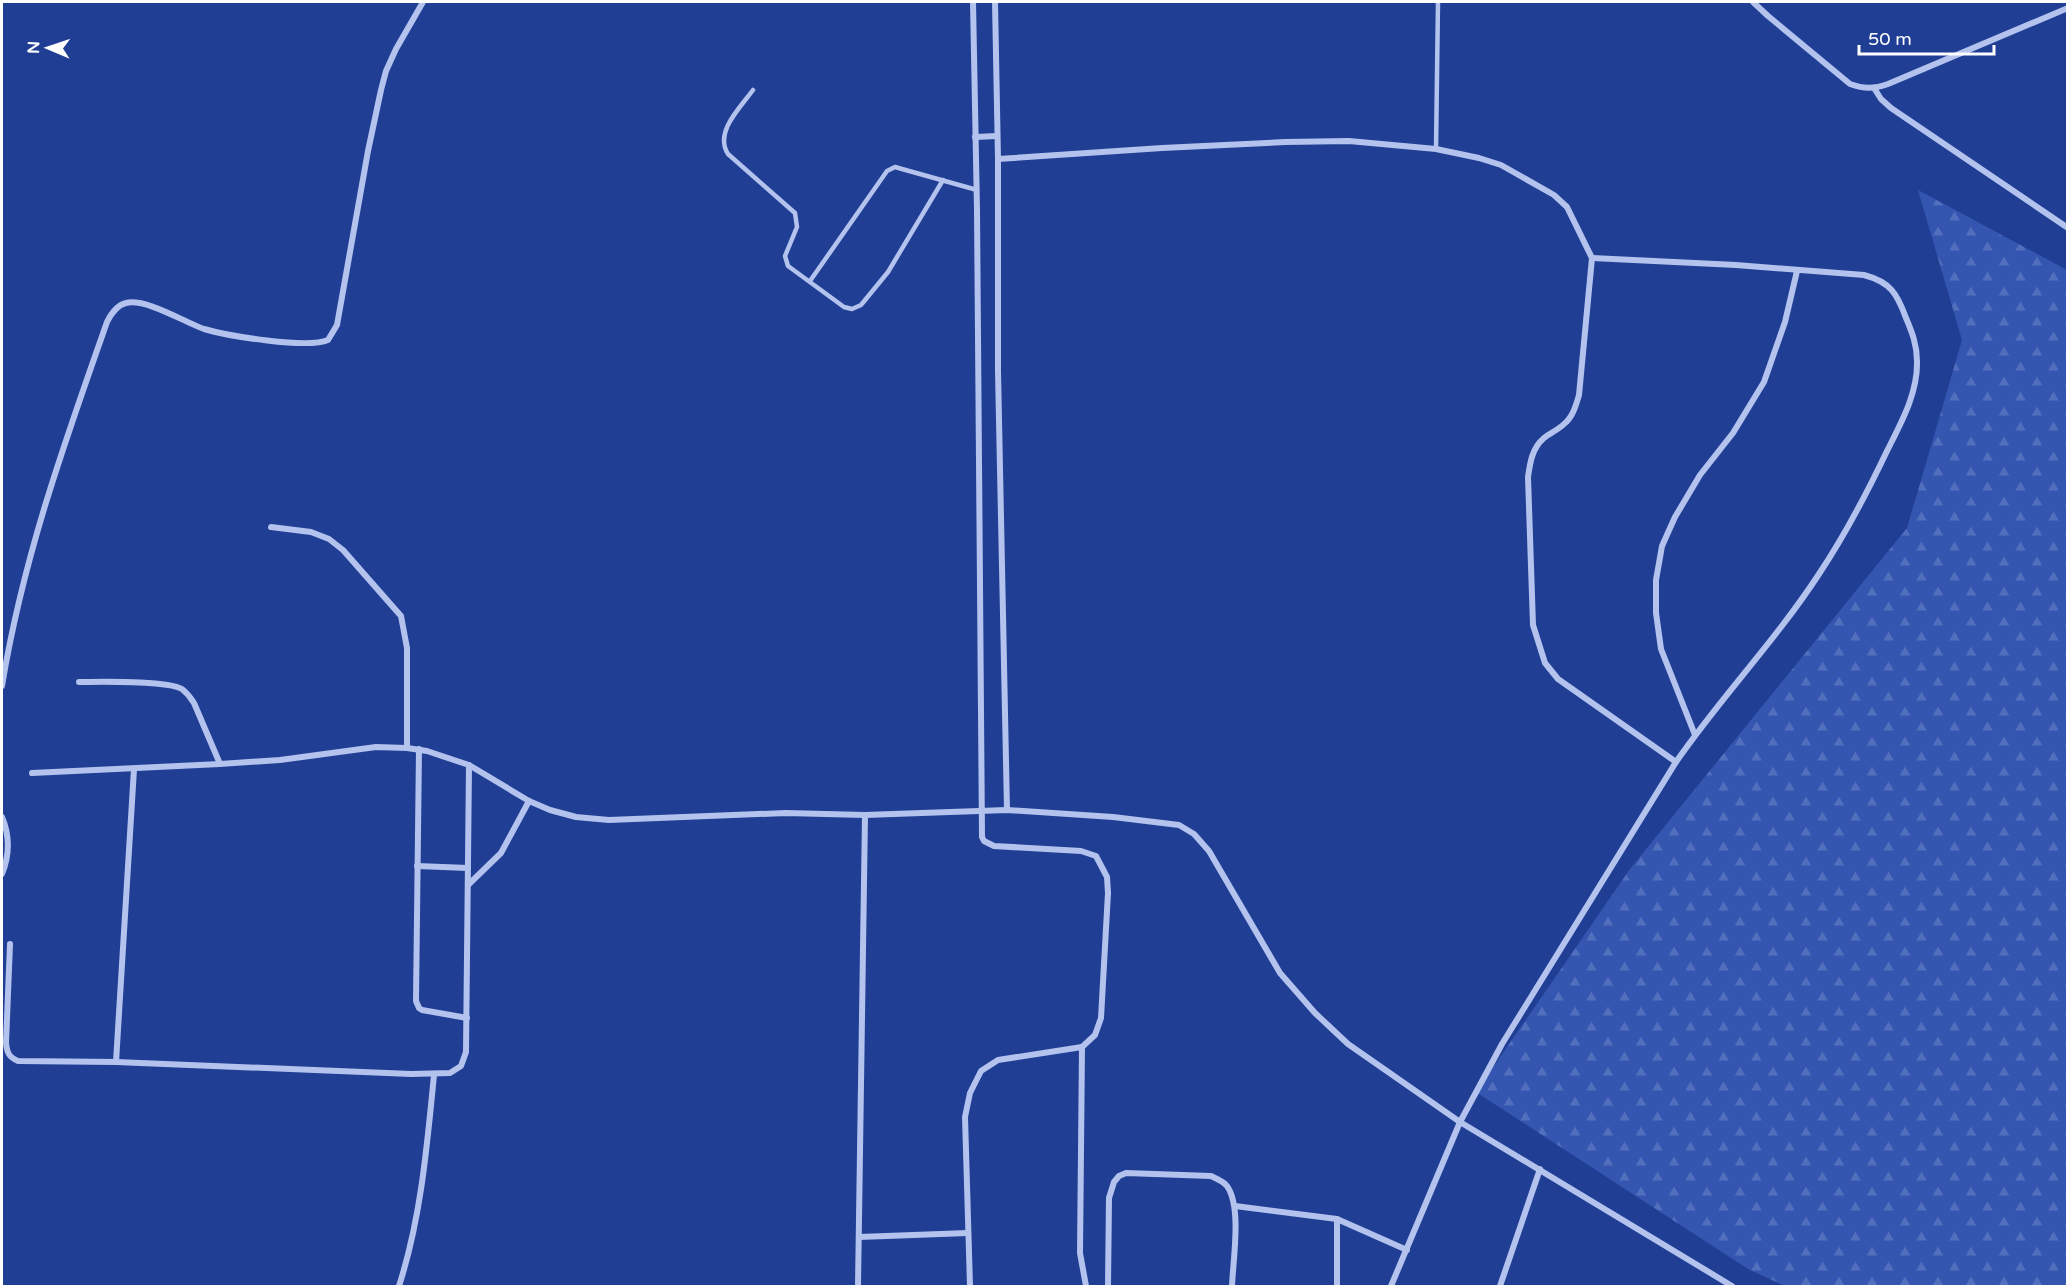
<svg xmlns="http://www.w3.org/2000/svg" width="2069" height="1288" font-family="'Varela Round',sans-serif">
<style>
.forest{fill:url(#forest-firs)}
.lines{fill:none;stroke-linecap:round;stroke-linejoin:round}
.lane{stroke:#b3c3ee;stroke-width:4.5}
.street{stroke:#b3c3ee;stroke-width:6}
</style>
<defs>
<pattern id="forest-firs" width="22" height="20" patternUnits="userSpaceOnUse" patternTransform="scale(1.5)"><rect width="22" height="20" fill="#3456b1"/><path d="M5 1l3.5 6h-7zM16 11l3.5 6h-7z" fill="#526fbd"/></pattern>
</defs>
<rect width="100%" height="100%" fill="#203e94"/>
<path class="forest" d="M 1918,190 L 2067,270 L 2067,1286 L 1785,1286 L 1748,1269 L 1476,1092 L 1630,869 L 1907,528 L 1962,340 Z"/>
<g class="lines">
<g class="lane">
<path d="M 753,90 C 740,108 714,132 728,154 L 795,213 L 797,227 L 785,256 L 788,266 L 844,307 L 852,309 L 861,305 L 888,272 L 943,180"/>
<path d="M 1436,149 L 1438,2"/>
<path d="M 810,281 L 887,171 L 895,167 L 902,169 L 977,190"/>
</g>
<g class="street">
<path d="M 995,2 L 998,159 L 998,371 L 1007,810"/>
<path d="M 1753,2 L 1768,16 L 1850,84 C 1864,89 1874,89 1888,84 L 2068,8"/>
<path d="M 1874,88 L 1881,99 L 1891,108 L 2068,228"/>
<path d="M 975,137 L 997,136"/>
<path d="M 998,159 L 1162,148 L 1285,142 L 1349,141 L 1436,149 L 1479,158 L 1501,165 L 1554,195 L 1567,207 L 1592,258 L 1579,395 C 1576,405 1573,417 1564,424 C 1558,430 1550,433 1544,438 C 1532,448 1530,463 1528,477 L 1533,625 L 1545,663 L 1558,679 L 1676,762"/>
<path d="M 271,527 L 311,532 L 329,539 L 343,550 L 401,616 L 407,648 L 407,748"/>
<path d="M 79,682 C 100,682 166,680 182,689 C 187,693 191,698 194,703 L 220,764"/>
<path d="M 2,686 C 23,558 64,444 107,322 C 111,314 117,305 126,303 C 146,298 184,322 204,329 C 228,336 307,349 328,340 L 337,325 L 368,151 L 381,90 L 386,71 L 396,49 L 423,2"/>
<path d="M 1695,735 L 1661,649 L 1656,613 L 1656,580 L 1662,546 L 1675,517 L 1700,475 L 1733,433 L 1764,382 L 1785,322 L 1797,271"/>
<path d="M 419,749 L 416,1001 L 419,1008 L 422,1010 L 467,1018"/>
<path d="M 32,773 L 220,764 L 280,760 L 376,747 L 407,748 L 427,751 L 469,765 L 529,801 L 550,810 L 576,817 L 609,820 L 786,813 L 865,815 L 1007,810 L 1113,817 L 1179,825 L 1194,834 L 1209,851 L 1280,973 L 1315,1013 L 1348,1044 L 1460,1122 L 1732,1286"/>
<path d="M 2,817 C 10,836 10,854 2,874"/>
<path d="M 417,866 L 468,868"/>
<path d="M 468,885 L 501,853 L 529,801"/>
<path d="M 10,944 L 6,1043 C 7,1053 9,1057 18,1061 L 116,1062 L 411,1074 L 450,1073 L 461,1066 L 466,1052 L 469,765"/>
<path d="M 1082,1047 L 1080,1253 L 1086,1286"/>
<path d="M 116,1062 L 134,769"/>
<path d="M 1235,1206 L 1337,1219 L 1407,1250"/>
<path d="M 859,1237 L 968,1233"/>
<path d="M 399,1286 C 421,1218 427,1146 434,1075"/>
<path d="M 858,1286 L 865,815"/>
<path d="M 970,1286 L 965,1117 L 970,1093 L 981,1071 L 998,1060 L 1082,1047 L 1095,1035 L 1101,1018 L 1108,893 L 1107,877 L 1096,856 L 1081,851 L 994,846 L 984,841 L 982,837 L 977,210 L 973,2"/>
<path d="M 1108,1286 L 1109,1198 L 1114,1182 L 1119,1176 L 1126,1173 L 1211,1176 C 1217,1179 1223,1181 1227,1186 C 1242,1207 1233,1260 1232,1286"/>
<path d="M 1337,1286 L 1337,1219"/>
<path d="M 1391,1286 L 1460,1122 L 1502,1044 L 1676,762 C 1721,697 1776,640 1819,574 C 1845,535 1867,493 1887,451 C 1901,423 1918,393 1917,361 C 1917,345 1912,332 1906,318 C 1897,293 1890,282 1864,275 L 1736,265 L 1592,258"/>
<path d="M 1500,1286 L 1540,1169"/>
</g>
</g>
<rect width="2069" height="1288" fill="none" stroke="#ffffff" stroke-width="6"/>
<g transform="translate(48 48) rotate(272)" stroke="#203e94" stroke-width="4.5" paint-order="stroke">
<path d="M0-4.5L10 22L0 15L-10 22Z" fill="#ffffff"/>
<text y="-9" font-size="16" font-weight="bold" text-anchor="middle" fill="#ffffff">N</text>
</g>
<path d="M1859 45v9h135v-9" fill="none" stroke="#ffffff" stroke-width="3"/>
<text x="1868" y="45" font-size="18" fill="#ffffff" stroke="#203e94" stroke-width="4.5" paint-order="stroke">50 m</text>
</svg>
